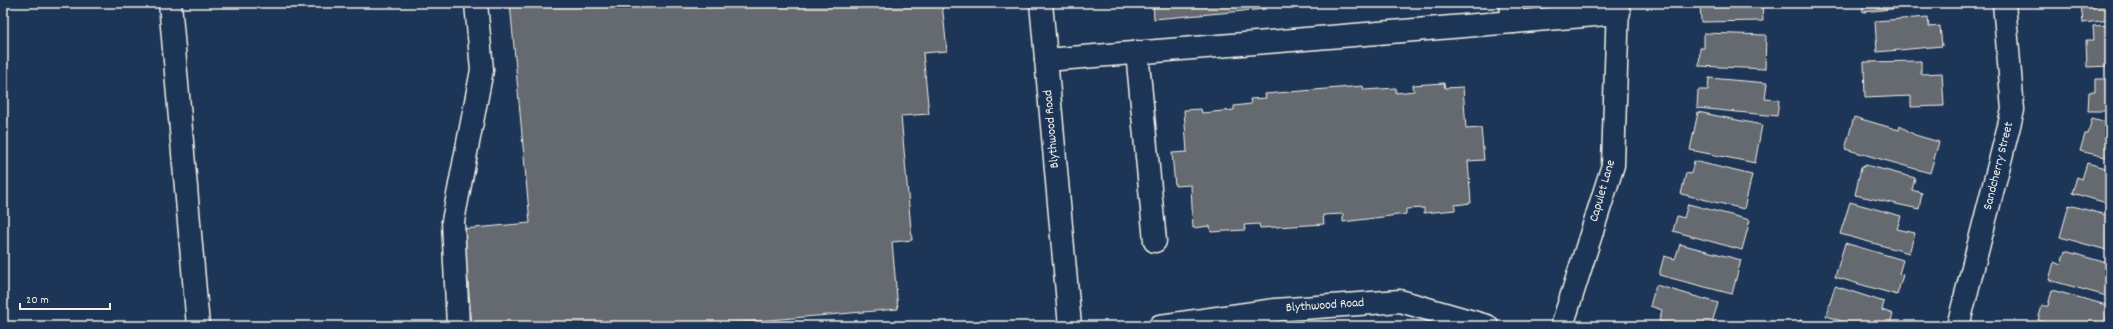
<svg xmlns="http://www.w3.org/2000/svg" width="2113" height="329" font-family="Dekko,sans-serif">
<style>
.building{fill:#656b70;stroke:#f4f1e8}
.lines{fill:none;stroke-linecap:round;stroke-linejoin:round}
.minor-casing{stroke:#f4f1e8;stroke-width:25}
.minor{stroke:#1d3557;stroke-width:22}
.labels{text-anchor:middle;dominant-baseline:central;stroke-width:4;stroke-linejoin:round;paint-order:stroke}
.street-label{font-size:13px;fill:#f4f1e8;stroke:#1d3557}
</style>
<rect width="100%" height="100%" fill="#1d3557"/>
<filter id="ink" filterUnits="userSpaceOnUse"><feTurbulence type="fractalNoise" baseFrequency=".025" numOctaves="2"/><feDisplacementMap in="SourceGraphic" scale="8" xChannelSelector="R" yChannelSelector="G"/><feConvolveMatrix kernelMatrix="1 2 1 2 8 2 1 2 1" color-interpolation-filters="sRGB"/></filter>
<g filter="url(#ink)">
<g class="building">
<path d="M 510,3 L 942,3 L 947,51 L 923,53 L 929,114 L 901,116 L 912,240 L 892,242 L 898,309 L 699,326 L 472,326 L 463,229 L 530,223 Z"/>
<path d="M 1153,3 L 1265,3 L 1266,9 L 1154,19 Z"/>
<path d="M 1700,3 L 1762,3 L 1763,21 L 1701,22 Z"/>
<path d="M 1862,3 L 1938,3 L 1938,4 L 1863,12 Z"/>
<path d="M 2110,3 L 2110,20 L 2083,23 L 2081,4 Z"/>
<path d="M 1928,17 L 1929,27 L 1940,26 L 1942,46 L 1877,52 L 1875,21 Z"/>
<path d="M 2110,25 L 2110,66 L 2087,67 L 2086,40 L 2094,40 L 2093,26 Z"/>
<path d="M 1704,33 L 1766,35 L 1765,69 L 1699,66 L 1700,48 L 1704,48 Z"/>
<path d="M 1921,61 L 1921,74 L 1942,73 L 1944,106 L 1911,107 L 1911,96 L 1865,98 L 1864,62 Z"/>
<path d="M 1709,78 L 1767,83 L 1765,99 L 1779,100 L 1777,116 L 1697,108 L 1698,90 L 1708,90 Z"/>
<path d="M 2095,79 L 2110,79 L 2110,111 L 2088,111 L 2089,92 L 2095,92 Z"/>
<path d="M 1444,83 L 1445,88 L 1463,87 L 1466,129 L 1481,128 L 1484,160 L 1468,161 L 1471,203 L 1455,205 L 1455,210 L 1424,213 L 1424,208 L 1406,209 L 1406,214 L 1343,222 L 1343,214 L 1323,215 L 1324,224 L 1260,228 L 1259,224 L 1244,225 L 1245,230 L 1211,232 L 1210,226 L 1193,228 L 1191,185 L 1175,186 L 1172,153 L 1187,152 L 1184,110 L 1201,109 L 1202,113 L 1234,110 L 1234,106 L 1251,104 L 1250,99 L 1266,98 L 1265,94 L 1363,86 L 1364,90 L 1396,88 L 1396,93 L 1414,91 L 1413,85 Z"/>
<path d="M 1698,112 L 1762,125 L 1755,163 L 1690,150 Z"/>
<path d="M 1854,117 L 1899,130 L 1900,126 L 1915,135 L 1939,142 L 1930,173 L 1845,149 Z"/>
<path d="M 2092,118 L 2110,123 L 2110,158 L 2080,151 L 2085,134 L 2088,134 Z"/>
<path d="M 1694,161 L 1752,175 L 1744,209 L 1681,194 L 1686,173 L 1691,174 Z"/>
<path d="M 2087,163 L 2110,169 L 2110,204 L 2072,193 L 2077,177 L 2082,179 Z"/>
<path d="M 1866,165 L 1915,178 L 1912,190 L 1922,193 L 1919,209 L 1855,195 L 1861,168 Z"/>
<path d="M 1850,202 L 1901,216 L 1897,229 L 1915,233 L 1909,253 L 1840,234 Z"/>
<path d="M 1688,204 L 1750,220 L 1742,250 L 1673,231 L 1677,216 L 1684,218 Z"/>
<path d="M 2069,205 L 2110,216 L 2110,251 L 2060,237 Z"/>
<path d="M 1845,243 L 1903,260 L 1899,274 L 1903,275 L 1897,295 L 1835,277 Z"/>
<path d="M 1680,244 L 1741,260 L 1732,294 L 1659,275 L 1664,256 L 1675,259 Z"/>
<path d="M 2065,251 L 2110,264 L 2110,297 L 2049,280 L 2054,262 L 2061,265 Z"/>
<path d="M 1656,285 L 1718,303 L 1711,326 L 1675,326 L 1659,321 L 1662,310 L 1650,306 Z"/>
<path d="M 1835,286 L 1884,302 L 1882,310 L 1893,314 L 1889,326 L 1857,326 L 1826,316 Z"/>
<path d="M 2052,290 L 2110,306 L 2104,326 L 2058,326 L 2038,320 L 2042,306 L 2048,306 Z"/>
<path d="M 1800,320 L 1822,326 L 1798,326 Z"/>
</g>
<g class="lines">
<defs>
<g id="minor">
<path d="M 170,3 L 198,326"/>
<path d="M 1041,3 L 1070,326"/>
<path d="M 1511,3 L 1513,22 L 1619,13"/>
<path d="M 1137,52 L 1155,241"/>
<path d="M 1046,60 L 1513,22"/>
<path d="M 458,326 L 453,221 L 482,70 L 476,3"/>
<path d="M 1160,326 L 1275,310 L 1400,301 L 1487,326"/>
<path d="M 1562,326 L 1613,165 L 1618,3"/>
<path d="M 1958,326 L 2013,110 L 2004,3"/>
</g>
</defs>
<use href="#minor" class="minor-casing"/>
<use href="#minor" class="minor"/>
</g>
</g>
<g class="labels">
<g class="street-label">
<text transform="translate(1052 129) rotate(-95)">Blythwood Road</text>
<text transform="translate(1999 166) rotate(-76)">Sandcherry Street</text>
<text transform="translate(1603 191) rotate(-74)">Capulet Lane</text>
<text transform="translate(1325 306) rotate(-4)">Blythwood Road</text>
</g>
</g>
<rect width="2113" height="329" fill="none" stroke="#1d3557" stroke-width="16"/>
<rect x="8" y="8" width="2097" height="313" fill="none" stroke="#f4f1e8" stroke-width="1.5" filter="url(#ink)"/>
<path d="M20 303v6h90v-6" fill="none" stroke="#f4f1e8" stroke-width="2"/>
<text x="26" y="303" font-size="12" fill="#f4f1e8" stroke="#1d3557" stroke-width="3" paint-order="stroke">20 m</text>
</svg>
